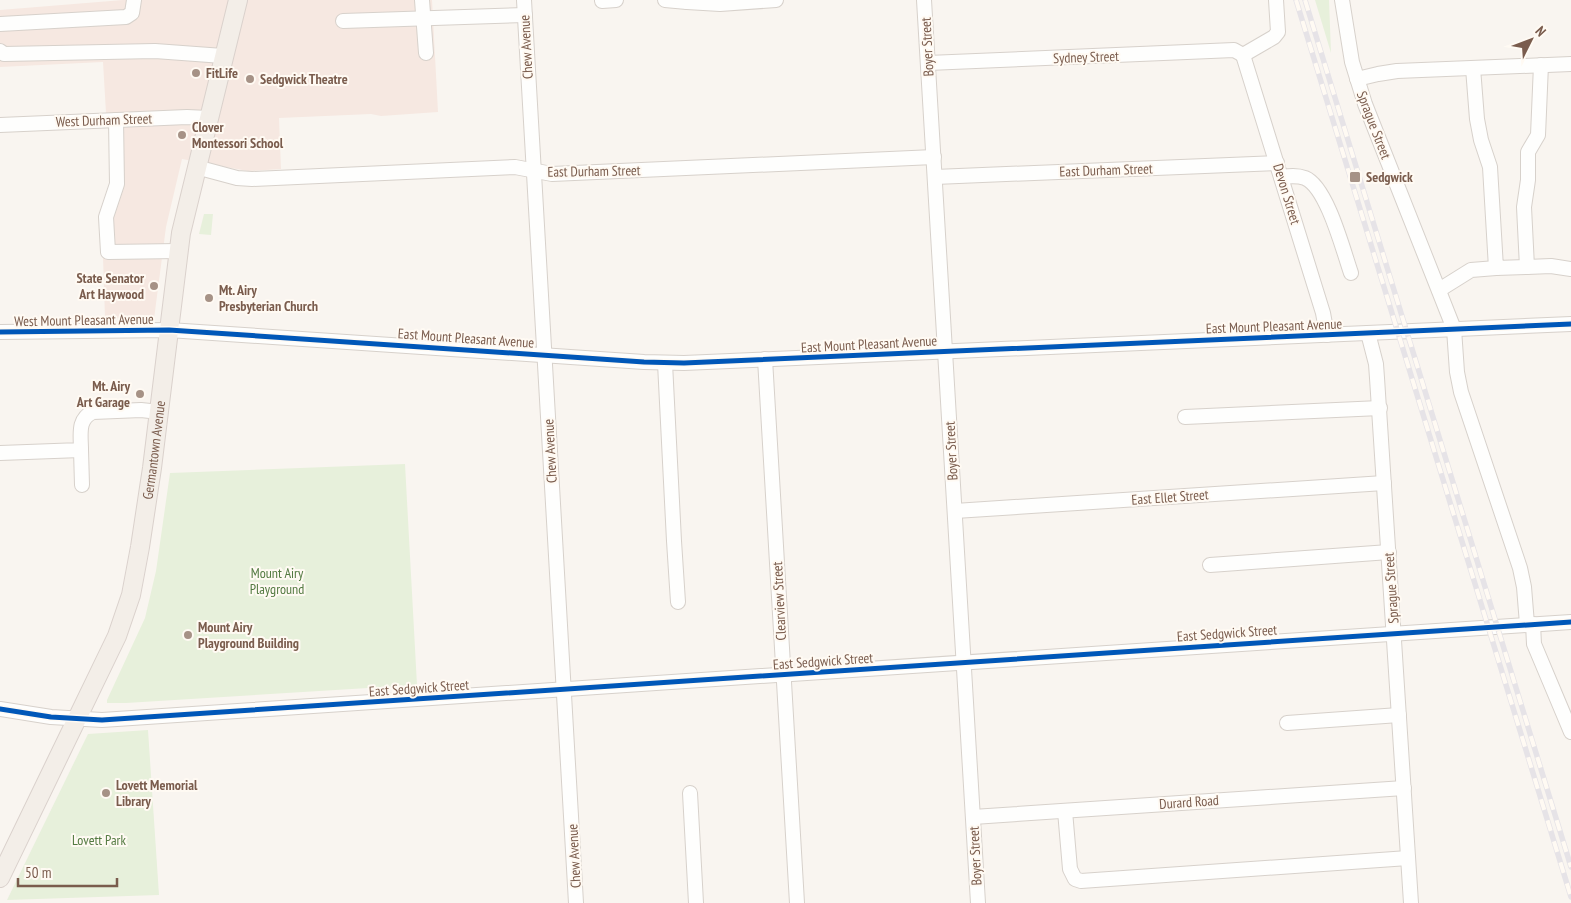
<svg xmlns="http://www.w3.org/2000/svg" width="1571" height="903" font-family="'PT Sans Narrow',sans-serif">
<style>
.commercial{fill:#f6e8e1}
.green{fill:#e7f0db}
.lines{fill:none;stroke-linecap:round;stroke-linejoin:round}
.minor-casing{stroke:#d7d1cb;stroke-width:16}
.major-casing{stroke:#dad1cc;stroke-width:20}
.minor{stroke:#fefefd;stroke-width:14}
.major{stroke:#f3eee8;stroke-width:18}
.rail-casing{stroke:#e6e3e7;stroke-width:5.5}
.rail{stroke:#fffaf3;stroke-width:4;stroke-dasharray:11;stroke-linecap:butt}
.cycleway-casing{stroke:#fffaf3;stroke-width:8}
.cycleway{stroke:#0057b8;stroke-width:5}
.poi-dot{fill:#a69286;stroke:#fffaf3;stroke-width:2}
.labels{text-anchor:middle;dominant-baseline:central;stroke-width:4;stroke-linejoin:round;paint-order:stroke}
.street-label{font-size:14px;fill:#7a5c4d;stroke:#fffaf3}
.poi-label{font-size:14px;font-weight:bold;fill:#7a5c4d;stroke:#fffaf3;text-anchor:start}
.park-label{font-size:14px;fill:#537a41;stroke:#fffaf3}
</style>
<rect width="100%" height="100%" fill="#f9f5f0"/>
<path class="commercial" d="M 123,0 L 432,0 L 438,112 L 381,116 L 371,114 L 279,118 L 281,169 L 248,171 L 182,159 L 166,227 L 154,319 L 105,318 L 103,257 L 115,181 L 113,134 L 106,113 L 103,62 L 0,67 L 0,10 Z"/>
<g class="green">
<path d="M 1315,0 L 1329,0 L 1331,53 Z"/>
<path d="M 204,214 L 213,214 L 211,235 L 199,234 Z"/>
<path d="M 405,464 L 417,685 L 126,703 L 107,703 L 107,700 L 145,618 L 156,571 L 170,473 Z"/>
<path d="M 148,730 L 159,895 L 7,900 L 88,734 Z"/>
</g>
<g class="lines">
<defs>
<g id="minor">
<path d="M 422,0 L 426,53"/>
<path d="M 524,0 L 576,903"/>
<path d="M 665,0 L 687,2"/>
<path d="M 687,0 L 687,2 L 720,4 L 776,0"/>
<path d="M 924,0 L 978,903"/>
<path d="M 1342,0 L 1352,62 L 1365,104 L 1454,329 L 1457,372 L 1461,392 L 1520,568 L 1524,587 L 1527,624"/>
<path d="M 602,1 L 616,0"/>
<path d="M 343,21 L 525,15"/>
<path d="M 0,24 L 126,17 L 132,13 L 134,0"/>
<path d="M 0,51 L 4,54 L 155,51 L 223,56"/>
<path d="M 1243,55 L 1323,313 L 1327,335"/>
<path d="M 1243,55 L 1274,37 L 1278,32 L 1276,0"/>
<path d="M 928,63 L 1234,50 L 1243,55"/>
<path d="M 1473,68 L 1477,119 L 1481,140 L 1490,167 L 1496,268 L 1527,267 L 1524,207 L 1528,180 L 1528,152 L 1538,135 L 1541,65"/>
<path d="M 1357,79 L 1378,74 L 1397,71 L 1571,64"/>
<path d="M 116,120 L 117,184 L 106,217 L 108,252 L 178,251"/>
<path d="M 0,125 L 187,117 L 208,118"/>
<path d="M 196,167 L 237,178 L 252,179 L 515,167 L 552,174 L 934,157"/>
<path d="M 935,177 L 1277,163"/>
<path d="M 1281,177 C 1289,176 1297,175 1305,178 C 1327,187 1343,250 1351,273"/>
<path d="M 1527,267 L 1551,266 L 1571,269"/>
<path d="M 1439,290 L 1471,270 L 1496,268"/>
<path d="M 0,332 L 169,330 L 644,362 L 684,363 L 1571,324"/>
<path d="M 1368,333 L 1376,364 L 1377,378 L 1411,903"/>
<path d="M 765,359 L 797,903"/>
<path d="M 665,363 L 674,541 L 678,602"/>
<path d="M 1185,417 L 1380,408"/>
<path d="M 81,450 L 82,485"/>
<path d="M 0,453 L 81,450 C 81,435 77,419 93,412 L 141,410 L 159,412"/>
<path d="M 955,511 L 1384,483"/>
<path d="M 1210,565 L 1389,552"/>
<path d="M 1533,624 L 1534,644 L 1571,732"/>
<path d="M 0,709 L 51,717 L 102,720 L 1571,622"/>
<path d="M 1287,723 L 1399,715"/>
<path d="M 690,793 L 696,903"/>
<path d="M 1065,811 L 1070,869 L 1075,879 L 1081,881 L 1408,858"/>
<path d="M 973,817 L 1404,788"/>
</g>
<g id="major">
<path id="s1" d="M 0,878 L 117,636 L 131,595 L 140,547 L 152,468 L 181,233 L 238,0"/>
</g>
</defs>
<use href="#minor" class="minor-casing"/>
<use href="#major" class="major-casing"/>
<use href="#minor" class="minor"/>
<use href="#major" class="major"/>
<defs>
<g id="rail">
<path d="M 1296,0 L 1571,897"/>
<path d="M 1305,0 L 1571,867"/>
</g>
</defs>
<use href="#rail" class="rail-casing"/>
<use href="#rail" class="rail"/>
<defs>
<g id="cycleway">
<path d="M 0,332 L 169,330 L 644,362 L 684,363 L 1571,324"/>
<path d="M 0,709 L 51,717 L 102,720 L 1571,622"/>
</g>
</defs>
<use href="#cycleway" class="cycleway-casing"/>
<use href="#cycleway" class="cycleway"/>
</g>
<g class="poi-dot">
<circle cx="196" cy="73" r="5"/>
<circle cx="250" cy="79" r="5"/>
<circle cx="182" cy="135" r="5"/>
<rect x="1349" y="171" width="12" height="12" rx="2.5"/>
<circle cx="154" cy="286" r="5"/>
<circle cx="209" cy="298" r="5"/>
<circle cx="140" cy="394" r="5"/>
<circle cx="188" cy="635" r="5"/>
<circle cx="106" cy="793" r="5"/>
</g>
<g class="labels">
<g class="street-label">
<text transform="translate(526 47) rotate(-93)">Chew Avenue</text>
<text transform="translate(927 47) rotate(-93)">Boyer Street</text>
<text transform="translate(1086 57) rotate(-2)">Sydney Street</text>
<text transform="translate(104 120) rotate(-2)">West Durham Street</text>
<text transform="translate(1374 125) rotate(69)">Sprague Street</text>
<text transform="translate(1106 170) rotate(-2)">East Durham Street</text>
<text transform="translate(594 171) rotate(-1)">East Durham Street</text>
<text transform="translate(1287 194) rotate(73)">Devon Street</text>
<text transform="translate(84 320) rotate(-1)">West Mount Pleasant Avenue</text>
<text transform="translate(1274 326) rotate(-2)">East Mount Pleasant Avenue</text>
<text transform="translate(466 338) rotate(4)">East Mount Pleasant Avenue</text>
<text transform="translate(869 344) rotate(-3)">East Mount Pleasant Avenue</text>
<text stroke="none"><textPath href="#s1" startOffset="459">Germantown Avenue</textPath></text>
<text transform="translate(550 451) rotate(-93)">Chew Avenue</text>
<text transform="translate(951 451) rotate(-93)">Boyer Street</text>
<text transform="translate(1170 497) rotate(-4)">East Ellet Street</text>
<text transform="translate(1391 588) rotate(-94)">Sprague Street</text>
<text transform="translate(779 601) rotate(-93)">Clearview Street</text>
<text transform="translate(1227 633) rotate(-4)">East Sedgwick Street</text>
<text transform="translate(823 661) rotate(-4)">East Sedgwick Street</text>
<text transform="translate(419 688) rotate(-4)">East Sedgwick Street</text>
<text transform="translate(1189 802) rotate(-4)">Durard Road</text>
<text transform="translate(574 856) rotate(-93)">Chew Avenue</text>
<text transform="translate(975 856) rotate(-93)">Boyer Street</text>
</g>
<g class="poi-label">
<text x="206" y="73">FitLife</text>
<text x="260" y="79">Sedgwick Theatre</text>
<text x="192" y="127">Clover<tspan x="192" dy="16">Montessori School</tspan></text>
<text x="1366" y="177">Sedgwick</text>
<text x="144" y="278" text-anchor="end">State Senator<tspan x="144" dy="16">Art Haywood</tspan></text>
<text x="219" y="290">Mt. Airy<tspan x="219" dy="16">Presbyterian Church</tspan></text>
<text x="130" y="386" text-anchor="end">Mt. Airy<tspan x="130" dy="16">Art Garage</tspan></text>
<text x="198" y="627">Mount Airy<tspan x="198" dy="16">Playground Building</tspan></text>
<text x="116" y="785">Lovett Memorial<tspan x="116" dy="16">Library</tspan></text>
</g>
<g class="park-label">
<text x="277" y="573">Mount Airy<tspan x="277" dy="16">Playground</tspan></text>
<text x="99" y="840">Lovett Park</text>
</g>
</g>
<g transform="translate(1531 40) rotate(48)" stroke="#fffaf3" stroke-width="4" paint-order="stroke">
<path d="M0-4L9 19L0 12L-9 19Z" fill="#7a5c4d"/>
<text y="-8" font-size="14" font-weight="bold" text-anchor="middle" fill="#7a5c4d">N</text>
</g>
<path d="M18 878v8h99v-8" fill="none" stroke="#7a5c4d" stroke-width="2.5"/>
<text x="25" y="878" font-size="15" fill="#7a5c4d" stroke="#fffaf3" stroke-width="4" paint-order="stroke">50 m</text>
</svg>
